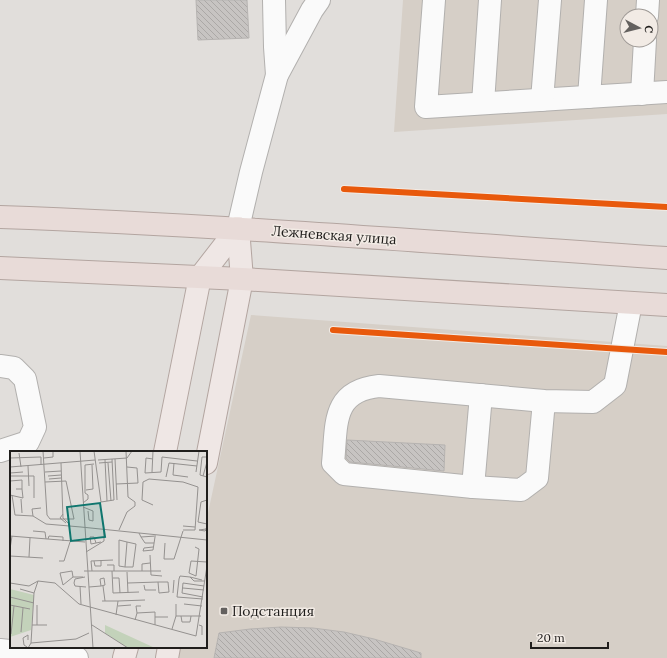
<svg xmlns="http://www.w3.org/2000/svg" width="667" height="658" font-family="Lora,serif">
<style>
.built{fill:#d6cfc7;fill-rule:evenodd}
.building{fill:url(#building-back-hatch);stroke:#b6b3b1}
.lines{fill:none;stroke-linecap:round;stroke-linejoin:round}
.minor-casing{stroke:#b2b0ae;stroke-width:24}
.major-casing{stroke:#b3a5a0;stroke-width:24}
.highway-casing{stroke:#b3a5a0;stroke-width:24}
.minor{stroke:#fafafa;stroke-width:22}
.major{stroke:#efe7e5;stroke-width:22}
.highway{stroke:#e8dbd8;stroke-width:22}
.cycleway-casing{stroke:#f2ebe5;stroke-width:8}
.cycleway{stroke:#e8590c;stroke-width:6}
.poi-dot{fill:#64615f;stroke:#f2ebe5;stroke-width:1.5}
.labels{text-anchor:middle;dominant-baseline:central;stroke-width:3;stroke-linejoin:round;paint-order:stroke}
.street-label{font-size:14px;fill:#201e1c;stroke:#f2ebe5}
.poi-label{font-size:14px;fill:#201e1c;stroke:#f2ebe5;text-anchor:start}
.inset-road{fill:none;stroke:#94918f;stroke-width:1}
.view{fill:#0f766e;fill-opacity:0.15;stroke:#0f766e;stroke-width:2}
.inset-edge{fill:none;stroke:#201e1c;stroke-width:2}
</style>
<defs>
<pattern id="building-back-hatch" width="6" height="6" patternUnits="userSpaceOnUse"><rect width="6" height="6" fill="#c7c4c2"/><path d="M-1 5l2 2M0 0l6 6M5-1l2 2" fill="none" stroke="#aba8a6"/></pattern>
</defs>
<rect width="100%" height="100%" fill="#e1dedb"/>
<g class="built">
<path d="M 403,0 L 667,0 L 667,114 L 394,132 ZM 627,16 L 651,16 L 651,40 L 627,40 Z"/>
<path d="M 251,315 L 667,346 L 667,658 L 176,658 L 179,647 L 206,647 L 206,522 Z"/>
</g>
<g class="building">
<path d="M 196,0 L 247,0 L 249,38 L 198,40 Z"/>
<path d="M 347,440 L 445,445 L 444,471 L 350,462 L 346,458 Z"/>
<path d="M 281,627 L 313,628 L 344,632 L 374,639 L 421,653 L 421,658 L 214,658 L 219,633 L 250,629 Z"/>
</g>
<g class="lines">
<defs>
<g id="minor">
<path d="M 274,0 L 275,47 L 277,75"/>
<path d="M 434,0 L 426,107 L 667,92"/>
<path d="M 647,16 L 648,0"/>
<path d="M 642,94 L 645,40"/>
<path d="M 589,97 L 596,0"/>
<path d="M 542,100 L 550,0"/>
<path d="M 483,103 L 490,0"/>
<path d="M 238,228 L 251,172 L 277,75 L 312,10 L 319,0"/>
<path d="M 0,366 L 14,368 L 25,379 L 35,427 L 28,442 L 0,451"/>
<path d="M 544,401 L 537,478 L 521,490 L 473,487 L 344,474 L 333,463 C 337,425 331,391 379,386 L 544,401 L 593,402 L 615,385 L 631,303"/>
<path d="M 473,487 L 481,395"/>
<path d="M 0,650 L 77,658"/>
</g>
<g id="major">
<path d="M 165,452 L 200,277 L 238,228"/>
<path d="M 206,463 L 242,279 L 238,228"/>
<path d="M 124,658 L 127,647"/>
<path d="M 167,658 L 169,647"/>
</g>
<g id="highway">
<path d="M 0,217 C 223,225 445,243 667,258"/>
<path d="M 0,268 L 242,279 L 667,305"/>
</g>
</defs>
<use href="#minor" class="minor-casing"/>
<use href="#major" class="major-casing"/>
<use href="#highway" class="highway-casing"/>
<use href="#minor" class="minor"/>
<use href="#major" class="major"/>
<use href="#highway" class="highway"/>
<defs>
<g id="cycleway">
<path d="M 344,189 L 667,207"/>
<path d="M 333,330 L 667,352"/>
</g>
</defs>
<use href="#cycleway" class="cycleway-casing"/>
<use href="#cycleway" class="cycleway"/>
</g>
<rect class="poi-dot" x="220" y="607" width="8" height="8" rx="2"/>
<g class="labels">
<g class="street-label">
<text transform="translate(334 235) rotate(4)">Лежневская улица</text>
</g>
<g class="poi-label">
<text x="232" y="611">Подстанция</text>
</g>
</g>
<g transform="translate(10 451)">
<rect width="197" height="197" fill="#e1dedb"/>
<path d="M 0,138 L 24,144 L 21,179 L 0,186 ZM 95,174 L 145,197 L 118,197 L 95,182 Z" fill="#c3d2ba"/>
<path class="inset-road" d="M 33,0 L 37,64 L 40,68 L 64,68 L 56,30 L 35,31M 70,0 L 83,197M 84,0 L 91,51 L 104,49 L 102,8M 9,2 L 11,16M 197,6 L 192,6 L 190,24 L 197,26M 0,7 L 31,6 L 31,14M 34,7 L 43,6 L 43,0M 105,8 L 107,49M 143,8 L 136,7 L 135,22 L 151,21 L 152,6 L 187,10M 88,9 L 117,7 L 122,0M 95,9 L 97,50M 51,12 L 53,67 L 60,74M 89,12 L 102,11M 98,12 L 101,50M 164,12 L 163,24 L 178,26M 18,15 L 19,35M 0,16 L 85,9M 35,21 L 51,20M 142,21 L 143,0M 186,21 L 189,0M 0,22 L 13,21M 0,25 L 24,25 L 24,47M 38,25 L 51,24M 193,25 L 197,11M 156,26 L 159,12 L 187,15M 39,28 L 51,27M 0,30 L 12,29 L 12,38M 106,33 L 128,32 L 127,17 L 117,16M 76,39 L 83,38 L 82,14M 75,42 L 75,14 L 84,13M 0,44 L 13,47 L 12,38 L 6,38M 2,44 L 5,64 L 23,65 L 36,73 L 71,76M 11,48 L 12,62M 197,49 L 191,51 L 188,71 L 197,73M 73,52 L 78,48 L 78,44 L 75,42M 143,54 L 132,49 L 133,31 L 139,28 L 173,31 L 188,36 L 185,79 L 173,79M 73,56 L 83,60 L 83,70 L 79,69 L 78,60M 53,63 L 50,67 L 56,72M 23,65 L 22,58 L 31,57M 173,75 L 185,76M 71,76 L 197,89M 196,78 L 189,79 L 195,80 L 196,79 L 196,78 L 197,75M 109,79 L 117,61 L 125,55 L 125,51 L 118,46 L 116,0M 23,80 L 35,81 L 36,88M 129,82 L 131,86 L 146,85M 0,85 L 75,91M 131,86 L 135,92 L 144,92M 38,88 L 39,85 L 53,86 L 53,90M 109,89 L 117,91 L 115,116 L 109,115 ZM 86,92 L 84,86 L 80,86 L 81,93 L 91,91M 155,92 L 154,108 L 164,108 L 173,80M 143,96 L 134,97 L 133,100 L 143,99 L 145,86M 185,96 L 189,98 L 186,125M 0,98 L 2,85M 76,101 L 94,90 L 94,80M 140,104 L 141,124 L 152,125M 0,105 L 33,107M 19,106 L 20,87M 49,110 L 54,110 L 60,91M 84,110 L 85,115 L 91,115 L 91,109M 97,114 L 104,114 L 104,120M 115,116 L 123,116 L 126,93 L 117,91M 74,120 L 151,120M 82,120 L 81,110 L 103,109M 102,120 L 103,142 L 129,141M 132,120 L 132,113 L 140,112M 117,121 L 118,142M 186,125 L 179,122 L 181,110 L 197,111M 63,126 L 53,134 L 50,122 L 62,120 L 63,126 L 73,126M 75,126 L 65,128 L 64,132 L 65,135 L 76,136M 180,126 L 192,129M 103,127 L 109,127 L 110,142M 148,131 L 158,131 L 159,141 L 149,142 ZM 0,132 L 19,135 L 28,130M 118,132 L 148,131M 134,134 L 135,139 L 146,139M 70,135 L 71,153M 93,135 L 95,150M 79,136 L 91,135 L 90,128 L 94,127 L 95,134 L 91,135M 173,137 L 194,139M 10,138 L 24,142M 163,142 L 164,129M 0,146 L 24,152M 193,146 L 172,142 L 173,132 L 194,135M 193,148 L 167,146 L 169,128 L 170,125 L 180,126 L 184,130 L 195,130M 92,150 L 108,150 L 106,164M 108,150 L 135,149M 174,153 L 192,155M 0,154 L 20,158M 108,155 L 121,154M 127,162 L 126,155 L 131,155M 166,165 L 191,165M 171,165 L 172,171 L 180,171 L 181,165M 145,166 L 158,166M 125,169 L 127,162 L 145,161 L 145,174M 22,174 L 37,174M 27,174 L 27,154M 82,174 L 118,197M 189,174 L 192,175 L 192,184M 162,178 L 166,165 L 166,153M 11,181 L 13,157M 1,183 L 4,155M 21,192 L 66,188 L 79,182M 17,196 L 14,194 L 13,187 L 18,184 L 18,189M 18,197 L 21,192 L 24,142 L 28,130 L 45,132 L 69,153 L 186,185 L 197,115"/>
<path class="view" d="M 90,52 L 95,86 L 61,90 L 57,56 Z"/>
<rect width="197" height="197" class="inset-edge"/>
</g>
<g transform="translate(639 28) rotate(97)"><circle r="19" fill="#f2ebe5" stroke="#9e9995"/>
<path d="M0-3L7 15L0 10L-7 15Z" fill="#64615f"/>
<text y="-6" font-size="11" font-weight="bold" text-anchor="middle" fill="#201e1c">С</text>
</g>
<path d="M531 642v6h77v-6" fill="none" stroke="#201e1c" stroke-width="2"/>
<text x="537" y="642" font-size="12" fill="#201e1c" stroke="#f2ebe5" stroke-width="3" paint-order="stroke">20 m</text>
</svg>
